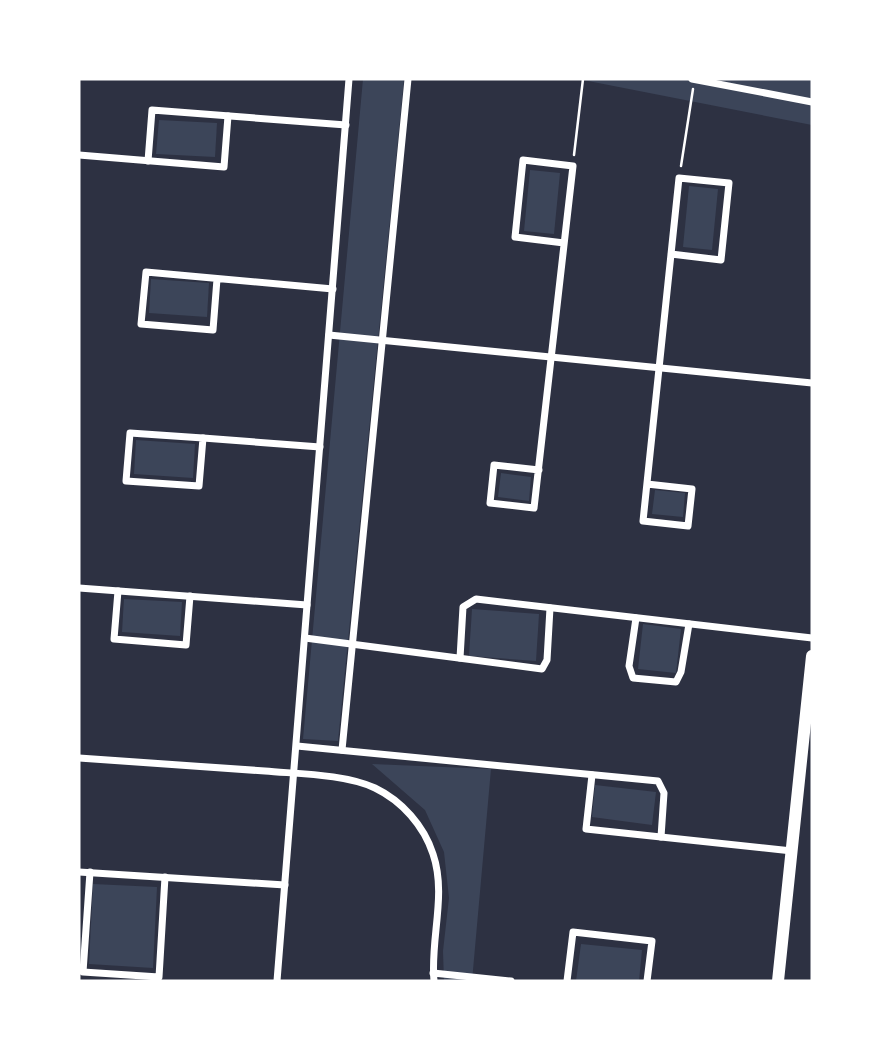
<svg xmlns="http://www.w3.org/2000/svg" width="891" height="1060" font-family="'Roboto Condensed',sans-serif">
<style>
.green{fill:#3c4559}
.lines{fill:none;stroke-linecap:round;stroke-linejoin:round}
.path{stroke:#fff;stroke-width:2.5}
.minor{stroke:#fff;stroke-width:7}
.tertiary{stroke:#fff;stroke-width:12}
</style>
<rect width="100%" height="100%" fill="#2d3142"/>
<g class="green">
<path d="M 363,79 L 404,79 L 338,741 L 303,739 Z"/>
<path d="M 578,79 L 812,79 L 812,125 Z"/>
<path d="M 159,120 L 217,123 L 215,157 L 156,154 Z"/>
<path d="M 530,170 L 560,173 L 554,234 L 524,231 Z"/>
<path d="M 689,186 L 718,189 L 712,250 L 683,247 Z"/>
<path d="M 151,279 L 209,283 L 207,317 L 149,313 Z"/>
<path d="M 136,440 L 195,444 L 193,478 L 134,474 Z"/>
<path d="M 501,473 L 531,477 L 529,501 L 498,497 Z"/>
<path d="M 655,490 L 685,493 L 683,517 L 652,514 Z"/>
<path d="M 124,599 L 182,602 L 180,636 L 122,632 Z"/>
<path d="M 472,609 L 539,614 L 536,661 L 469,656 Z"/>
<path d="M 643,624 L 681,629 L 676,673 L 638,669 Z"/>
<path d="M 372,764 L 491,769 L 472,981 L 444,981 L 443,951 L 449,898 L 444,852 L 425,810 Z"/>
<path d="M 595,785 L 656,792 L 652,825 L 592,817 Z"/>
<path d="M 93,884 L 157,887 L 153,968 L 89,964 Z"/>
<path d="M 581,944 L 642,950 L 639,981 L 576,981 Z"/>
</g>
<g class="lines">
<g class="path">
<path d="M 574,155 L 583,79"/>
<path d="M 681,166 L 693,89"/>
</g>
<g class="minor">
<path d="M 692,79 L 812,102"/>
<path d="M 79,155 L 224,167 L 228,116"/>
<path d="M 148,161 L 152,110 L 346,125"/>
<path d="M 217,279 L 213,330 L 141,324 L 146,272 L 333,289"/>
<path d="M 329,335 L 812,383"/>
<path d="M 130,433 L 203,438 L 199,486 L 126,481 Z"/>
<path d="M 203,438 L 320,447"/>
<path d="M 539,470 L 494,465 L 490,503 L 534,508 L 573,166 L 523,160 L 515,237 L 564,243"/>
<path d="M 647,484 L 692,489 L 688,526 L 643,521 C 655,407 667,292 679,178 L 729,183 L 721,260 L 671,254"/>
<path d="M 79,588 L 307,605"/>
<path d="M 118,591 L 114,639 L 186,645 L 190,596"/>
<path d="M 636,618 L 629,666 L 633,678 L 676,682 L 681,672 L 689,624"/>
<path d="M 305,638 L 542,669 L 547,660 L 550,608"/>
<path d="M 460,658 L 463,607 L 476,599 L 812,638"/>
<path d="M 297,746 L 658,781 L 664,793 L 661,837"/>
<path d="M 342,750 L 408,79"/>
<path d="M 79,758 C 141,762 203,767 265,771 C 298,774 345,774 375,788 C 402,801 424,826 433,854 C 447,895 430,939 434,981"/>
<path d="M 592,775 L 586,829 L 792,851"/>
<path d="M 79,872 L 285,885"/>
<path d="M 90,872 L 83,972 L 159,977 L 165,877"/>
<path d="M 433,973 L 511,981"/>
<path d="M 277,981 L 349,79"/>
<path d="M 567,981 L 573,932 L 652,941 L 647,981"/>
</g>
<path class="tertiary" d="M 778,981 L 812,656"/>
</g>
<rect width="891" height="1060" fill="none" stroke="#ffffff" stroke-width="161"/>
</svg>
